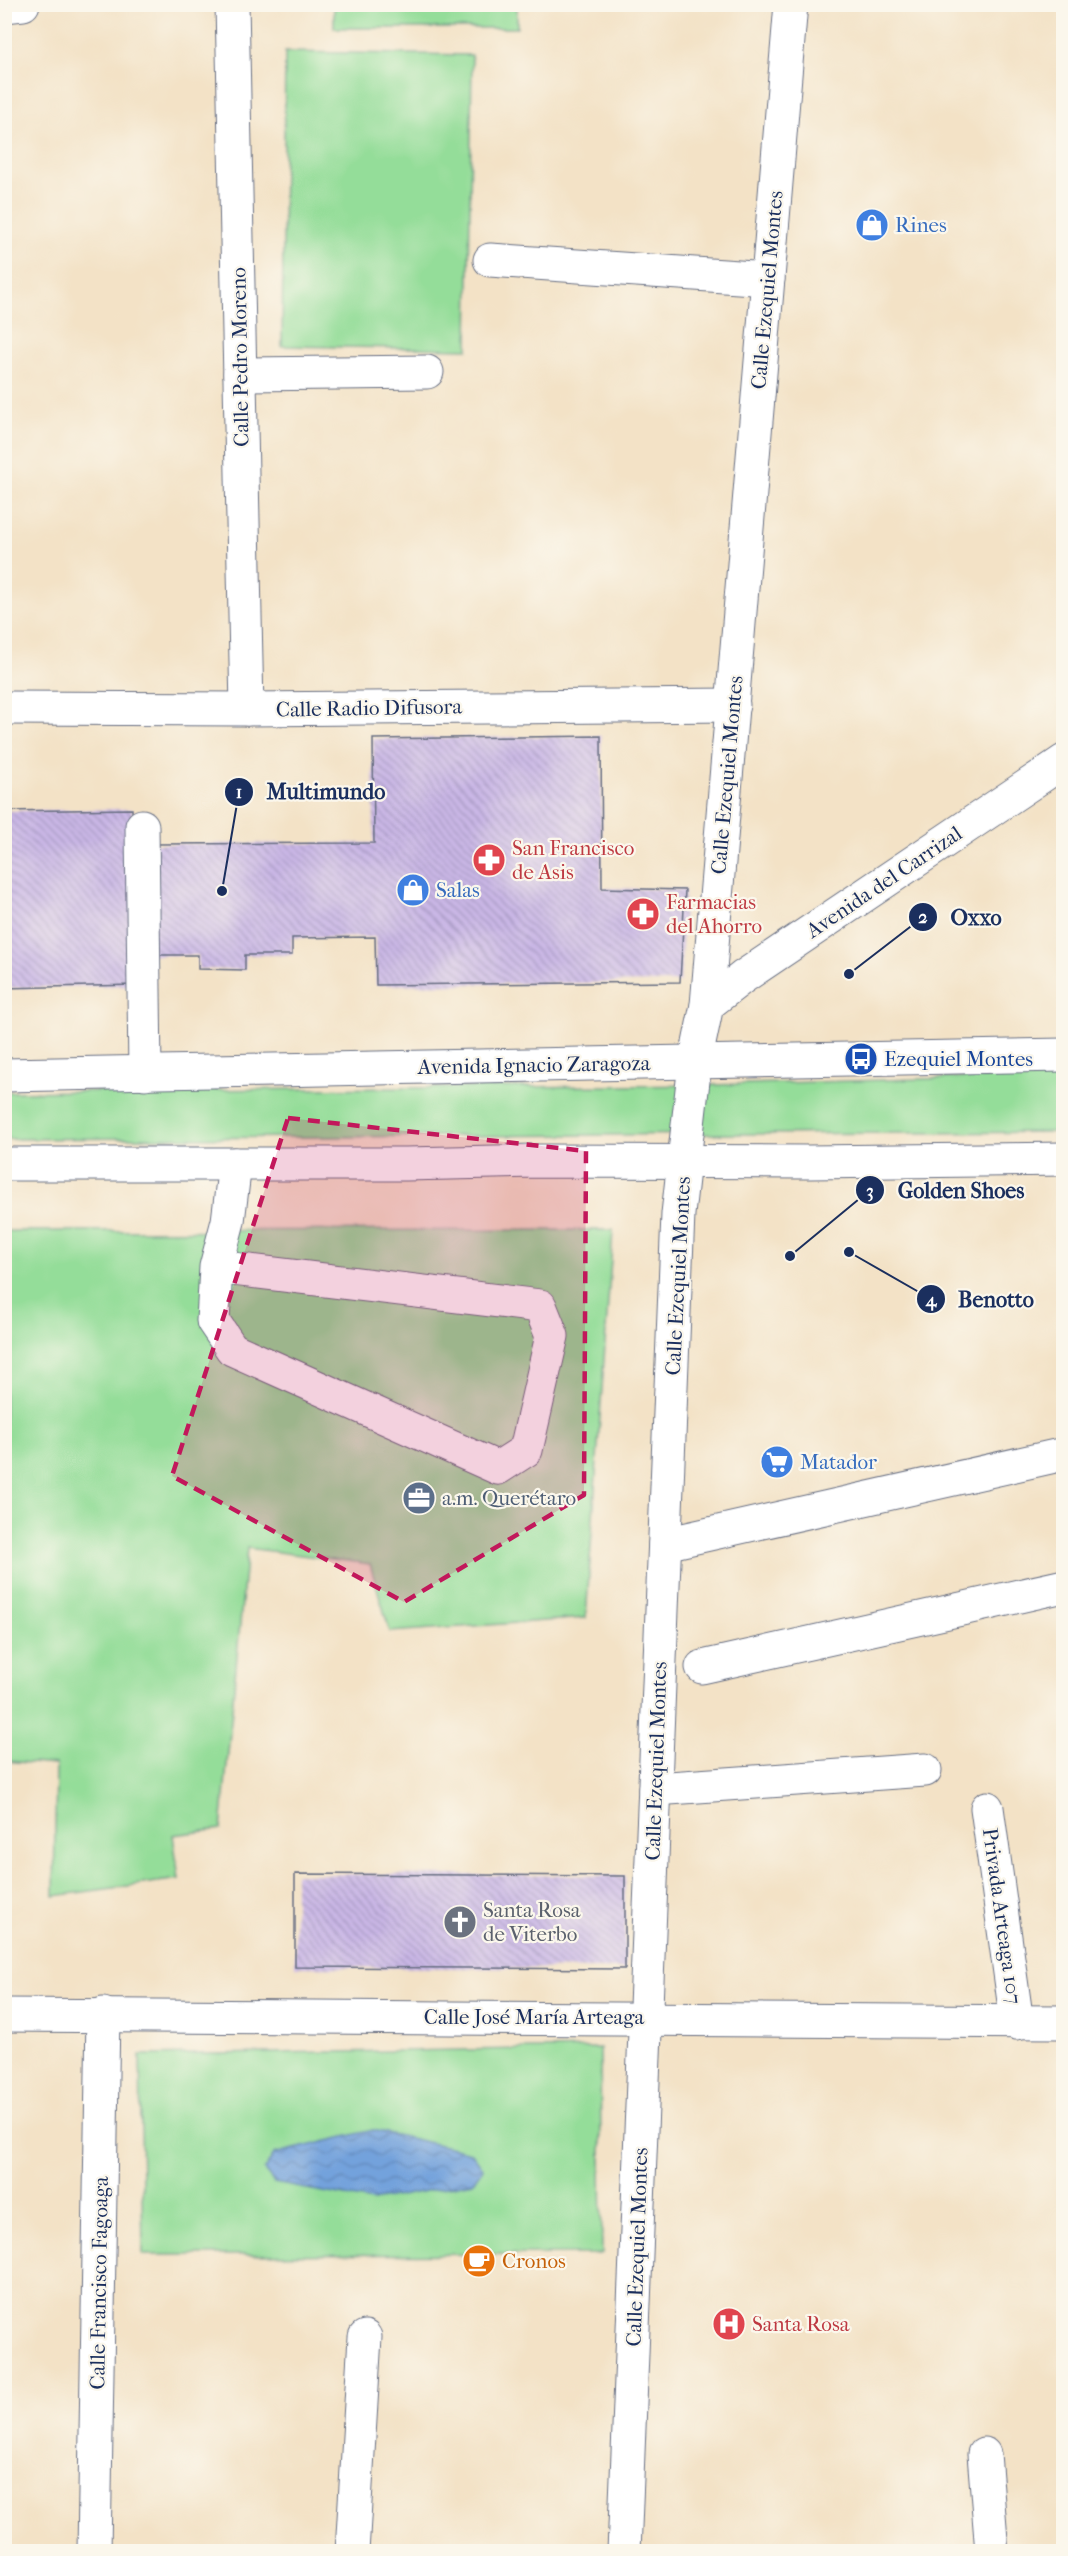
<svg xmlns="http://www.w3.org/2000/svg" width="1068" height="2556" font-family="'IM FELL French Canon',serif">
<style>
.park{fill:#94dd99;stroke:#58867c;stroke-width:1.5}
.water{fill:url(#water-waves);stroke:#47689d;stroke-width:1.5}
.building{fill:url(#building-back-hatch)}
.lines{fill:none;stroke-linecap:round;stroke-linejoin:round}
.minor-casing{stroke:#676e82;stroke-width:35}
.major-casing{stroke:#676e82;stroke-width:35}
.minor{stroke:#fff;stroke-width:33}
.major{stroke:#fff;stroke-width:33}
.marked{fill:#c2185b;fill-opacity:0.2;stroke:#c2185b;stroke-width:4.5;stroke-dasharray:12 8;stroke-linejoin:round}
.labels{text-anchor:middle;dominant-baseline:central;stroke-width:4.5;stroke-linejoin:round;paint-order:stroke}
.shop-label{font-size:21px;fill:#366cbe;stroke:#fbf7ec;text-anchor:start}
.street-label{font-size:21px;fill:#1b2f5e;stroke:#fbf7ec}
.health-label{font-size:21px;fill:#be3a42;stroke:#fbf7ec;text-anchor:start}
.transit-label{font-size:21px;fill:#164399;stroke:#fbf7ec;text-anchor:start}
.service-label{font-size:21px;fill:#4e5e75;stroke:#fbf7ec;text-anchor:start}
.worship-label{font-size:21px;fill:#5b616d;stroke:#fbf7ec;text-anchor:start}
.food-label{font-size:21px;fill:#c56008;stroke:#fbf7ec;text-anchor:start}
.leader{fill:none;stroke:#1b2f5e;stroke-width:2}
.callout-dot{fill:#1b2f5e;stroke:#fbf7ec;stroke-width:2}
.mark-label{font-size:18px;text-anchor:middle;font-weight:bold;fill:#fff}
.callout-label{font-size:22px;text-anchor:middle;font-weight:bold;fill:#1b2f5e;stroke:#fbf7ec;stroke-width:4.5;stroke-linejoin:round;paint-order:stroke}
</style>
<defs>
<pattern id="water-waves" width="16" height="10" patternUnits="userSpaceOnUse" patternTransform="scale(1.5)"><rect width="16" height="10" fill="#73a2dc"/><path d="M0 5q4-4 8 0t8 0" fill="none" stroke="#5e84b6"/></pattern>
<pattern id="building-back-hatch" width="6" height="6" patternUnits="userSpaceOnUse" patternTransform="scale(1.5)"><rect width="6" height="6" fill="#cab7e6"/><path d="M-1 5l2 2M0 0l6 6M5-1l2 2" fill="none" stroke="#a395be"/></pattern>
</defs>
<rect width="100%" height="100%" fill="#fbf7ec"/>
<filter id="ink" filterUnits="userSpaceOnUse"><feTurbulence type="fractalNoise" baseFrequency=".0167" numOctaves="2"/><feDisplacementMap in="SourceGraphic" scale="12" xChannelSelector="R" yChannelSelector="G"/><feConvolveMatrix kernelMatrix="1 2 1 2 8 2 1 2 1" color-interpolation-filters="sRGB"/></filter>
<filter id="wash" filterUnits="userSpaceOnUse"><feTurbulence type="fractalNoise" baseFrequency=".008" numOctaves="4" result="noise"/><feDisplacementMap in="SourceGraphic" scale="24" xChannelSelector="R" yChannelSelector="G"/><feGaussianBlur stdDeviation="1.35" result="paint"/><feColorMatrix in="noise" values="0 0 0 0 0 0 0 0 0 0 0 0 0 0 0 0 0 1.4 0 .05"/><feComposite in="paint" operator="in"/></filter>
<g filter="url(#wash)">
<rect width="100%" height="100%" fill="#f3e2c6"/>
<g class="park">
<rect x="334" y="5" width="183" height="23"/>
<path d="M 285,52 L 472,55 L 468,349 L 282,346 Z"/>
<path d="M 1063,1075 L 1064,1132 L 5,1139 L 4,1092 L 713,1085 Z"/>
<path d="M 613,1230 L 586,1618 L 390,1632 L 370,1564 L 247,1548 L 221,1829 L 173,1835 L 179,1879 L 54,1896 L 56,1765 L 5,1761 L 4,1231 Z"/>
<path d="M 600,2048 L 602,2254 L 143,2255 L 140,2055 Z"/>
</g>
<path class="water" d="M 373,2130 L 471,2152 L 483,2168 L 473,2182 L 373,2201 L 274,2183 L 264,2170 L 274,2154 Z"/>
<g id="blocks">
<g class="building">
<path d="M 601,736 L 602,888 L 685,890 L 680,982 L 376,985 L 375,937 L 292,938 L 292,955 L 245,955 L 245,970 L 198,969 L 198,955 L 151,955 L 152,844 L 374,843 L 373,739 Z"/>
<path d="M 132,809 L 135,985 L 4,988 L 4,811 Z"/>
<path d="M 295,1874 L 625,1876 L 625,1969 L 295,1967 Z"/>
</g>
</g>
</g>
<g filter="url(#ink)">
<use href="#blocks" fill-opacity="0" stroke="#676e82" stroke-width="1.5"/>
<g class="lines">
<defs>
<g id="minor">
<path d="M 232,4 L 247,709"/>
<path d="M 4,6 L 23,4"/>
<path d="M 490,260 L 768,279"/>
<path d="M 240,374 L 427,372"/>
<path d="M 4,708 L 247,709 L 733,705"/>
<path d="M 142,826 L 145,1073"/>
<path d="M 707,1005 L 743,977 L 1064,761"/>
<path d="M 216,1267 L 540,1306 L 552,1336 L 526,1450 L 498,1468 L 232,1349 L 213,1321 L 216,1267 L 228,1221 L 235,1164"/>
<path d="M 665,1544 L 1064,1454"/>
<path d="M 702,1667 L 1064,1586"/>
<path d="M 655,1789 L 925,1770"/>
<path d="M 987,1808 L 1017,2023"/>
<path d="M 4,2015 L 1064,2022"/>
<path d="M 984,2454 L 992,2552"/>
<path d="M 94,2552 L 103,2014"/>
<path d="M 352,2552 L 365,2337"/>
</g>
<g id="major">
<path d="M 4,1075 L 1064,1055"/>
<path d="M 4,1164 L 406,1164 L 535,1161 L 809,1162 L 1064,1159"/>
<path d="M 624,2552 L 678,1214 L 695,1063 L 707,1005 L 791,4"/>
</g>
</defs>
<use href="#minor" class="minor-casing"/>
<use href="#major" class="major-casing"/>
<use href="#minor" class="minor"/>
<use href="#major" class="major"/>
</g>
</g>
<path class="marked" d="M 288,1118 L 586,1151 L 584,1495 L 404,1602 L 172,1476 Z"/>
<defs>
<symbol id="shop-disc" viewBox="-11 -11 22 22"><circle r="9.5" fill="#3f7fe0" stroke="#fbf7ec"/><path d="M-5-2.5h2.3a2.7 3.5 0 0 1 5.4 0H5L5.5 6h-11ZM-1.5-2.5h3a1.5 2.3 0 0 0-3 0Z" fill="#fff"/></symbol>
<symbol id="pharmacy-disc" viewBox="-11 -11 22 22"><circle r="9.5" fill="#e0444e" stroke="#fbf7ec"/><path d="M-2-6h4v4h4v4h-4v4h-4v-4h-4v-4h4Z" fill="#fff"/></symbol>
<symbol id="bus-disc" viewBox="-11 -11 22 22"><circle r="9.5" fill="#1a4fb4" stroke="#fbf7ec"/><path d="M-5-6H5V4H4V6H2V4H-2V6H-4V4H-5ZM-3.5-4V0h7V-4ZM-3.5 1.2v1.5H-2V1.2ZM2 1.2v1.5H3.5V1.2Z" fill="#fff"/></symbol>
<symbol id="supermarket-disc" viewBox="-11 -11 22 22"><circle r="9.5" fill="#3f7fe0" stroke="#fbf7ec"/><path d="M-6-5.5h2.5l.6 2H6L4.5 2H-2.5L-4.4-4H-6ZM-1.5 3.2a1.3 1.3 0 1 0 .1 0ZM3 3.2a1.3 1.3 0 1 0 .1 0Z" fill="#fff"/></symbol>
<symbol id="office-disc" viewBox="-11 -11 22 22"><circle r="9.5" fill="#5c6f8a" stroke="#fbf7ec"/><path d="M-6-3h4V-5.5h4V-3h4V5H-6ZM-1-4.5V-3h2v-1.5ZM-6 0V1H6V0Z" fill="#fff"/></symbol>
<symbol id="church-disc" viewBox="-11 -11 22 22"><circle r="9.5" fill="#6b7280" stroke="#fbf7ec"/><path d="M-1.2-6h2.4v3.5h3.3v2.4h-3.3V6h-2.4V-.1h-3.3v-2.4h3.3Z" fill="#fff"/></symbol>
<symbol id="cafe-disc" viewBox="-11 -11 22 22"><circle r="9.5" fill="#e8710a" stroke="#fbf7ec"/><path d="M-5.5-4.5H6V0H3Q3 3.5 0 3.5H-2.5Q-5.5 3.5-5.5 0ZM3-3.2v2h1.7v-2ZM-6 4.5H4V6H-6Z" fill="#fff"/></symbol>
<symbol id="hospital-disc" viewBox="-11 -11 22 22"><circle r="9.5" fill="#e0444e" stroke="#fbf7ec"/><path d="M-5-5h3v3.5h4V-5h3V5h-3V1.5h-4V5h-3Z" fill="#fff"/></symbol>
</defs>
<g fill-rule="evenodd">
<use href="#shop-disc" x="853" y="206" width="38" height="38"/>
<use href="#pharmacy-disc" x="470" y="841" width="38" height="38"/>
<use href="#shop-disc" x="394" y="871" width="38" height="38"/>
<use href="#pharmacy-disc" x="624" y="895" width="38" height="38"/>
<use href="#bus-disc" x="842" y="1040" width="38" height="38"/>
<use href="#supermarket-disc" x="758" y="1443" width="38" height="38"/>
<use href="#office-disc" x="400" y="1479" width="38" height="38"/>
<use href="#church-disc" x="441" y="1903" width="38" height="38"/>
<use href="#cafe-disc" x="460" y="2242" width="38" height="38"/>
<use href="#hospital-disc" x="710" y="2305" width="38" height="38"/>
</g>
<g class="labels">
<g class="shop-label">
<text x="895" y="225">Rines</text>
<text x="436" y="890">Salas</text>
<text x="800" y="1462">Matador</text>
</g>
<g class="street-label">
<text transform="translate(767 290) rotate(-85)">Calle Ezequiel Montes</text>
<text transform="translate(240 357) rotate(-91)">Calle Pedro Moreno</text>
<text transform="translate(369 708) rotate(-1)">Calle Radio Difusora</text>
<text transform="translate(727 775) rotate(-85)">Calle Ezequiel Montes</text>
<text transform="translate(884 882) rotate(-34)">Avenida del Carrizal</text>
<text transform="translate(534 1065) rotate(-1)">Avenida Ignacio Zaragoza</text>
<text transform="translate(678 1276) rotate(-87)">Calle Ezequiel Montes</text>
<text transform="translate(656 1761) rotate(-88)">Calle Ezequiel Montes</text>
<text transform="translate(1002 1916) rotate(82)">Privada Arteaga 107</text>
<text x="534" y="2017">Calle José María Arteaga</text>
<text transform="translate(637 2247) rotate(-88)">Calle Ezequiel Montes</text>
<text transform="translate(99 2283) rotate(-89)">Calle Francisco Fagoaga</text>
</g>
<g class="health-label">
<text x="512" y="848">San Francisco<tspan x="512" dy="24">de Asis</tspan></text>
<text x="666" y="902">Farmacias<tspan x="666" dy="24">del Ahorro</tspan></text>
<text x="752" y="2324">Santa Rosa</text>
</g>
<g class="transit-label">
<text x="884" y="1059">Ezequiel Montes</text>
</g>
<g class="service-label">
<text x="442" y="1498">a.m. Querétaro</text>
</g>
<g class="worship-label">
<text x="483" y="1910">Santa Rosa<tspan x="483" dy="24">de Viterbo</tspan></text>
</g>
<g class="food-label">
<text x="502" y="2261">Cronos</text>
</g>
</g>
<path class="leader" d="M222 891L239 792M849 974L923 917M790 1256L870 1190M849 1252L931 1299"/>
<g class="callout-dot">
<circle cx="222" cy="891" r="6"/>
<circle cx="849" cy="974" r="6"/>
<circle cx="790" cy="1256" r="6"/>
<circle cx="849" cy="1252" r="6"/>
<circle cx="239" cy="792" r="15"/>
<circle cx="923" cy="917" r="15"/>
<circle cx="870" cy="1190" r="15"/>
<circle cx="931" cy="1299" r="15"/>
</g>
<g class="mark-label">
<text x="239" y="798">1</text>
<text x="923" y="923">2</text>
<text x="870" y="1197">3</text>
<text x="931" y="1306">4</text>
</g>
<g class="callout-label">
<text x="326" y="799">Multimundo</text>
<text x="976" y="925">Oxxo</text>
<text x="961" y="1198">Golden Shoes</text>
<text x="996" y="1307">Benotto</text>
</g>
<rect width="1068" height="2556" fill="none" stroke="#fbf7ec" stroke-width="24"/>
</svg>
